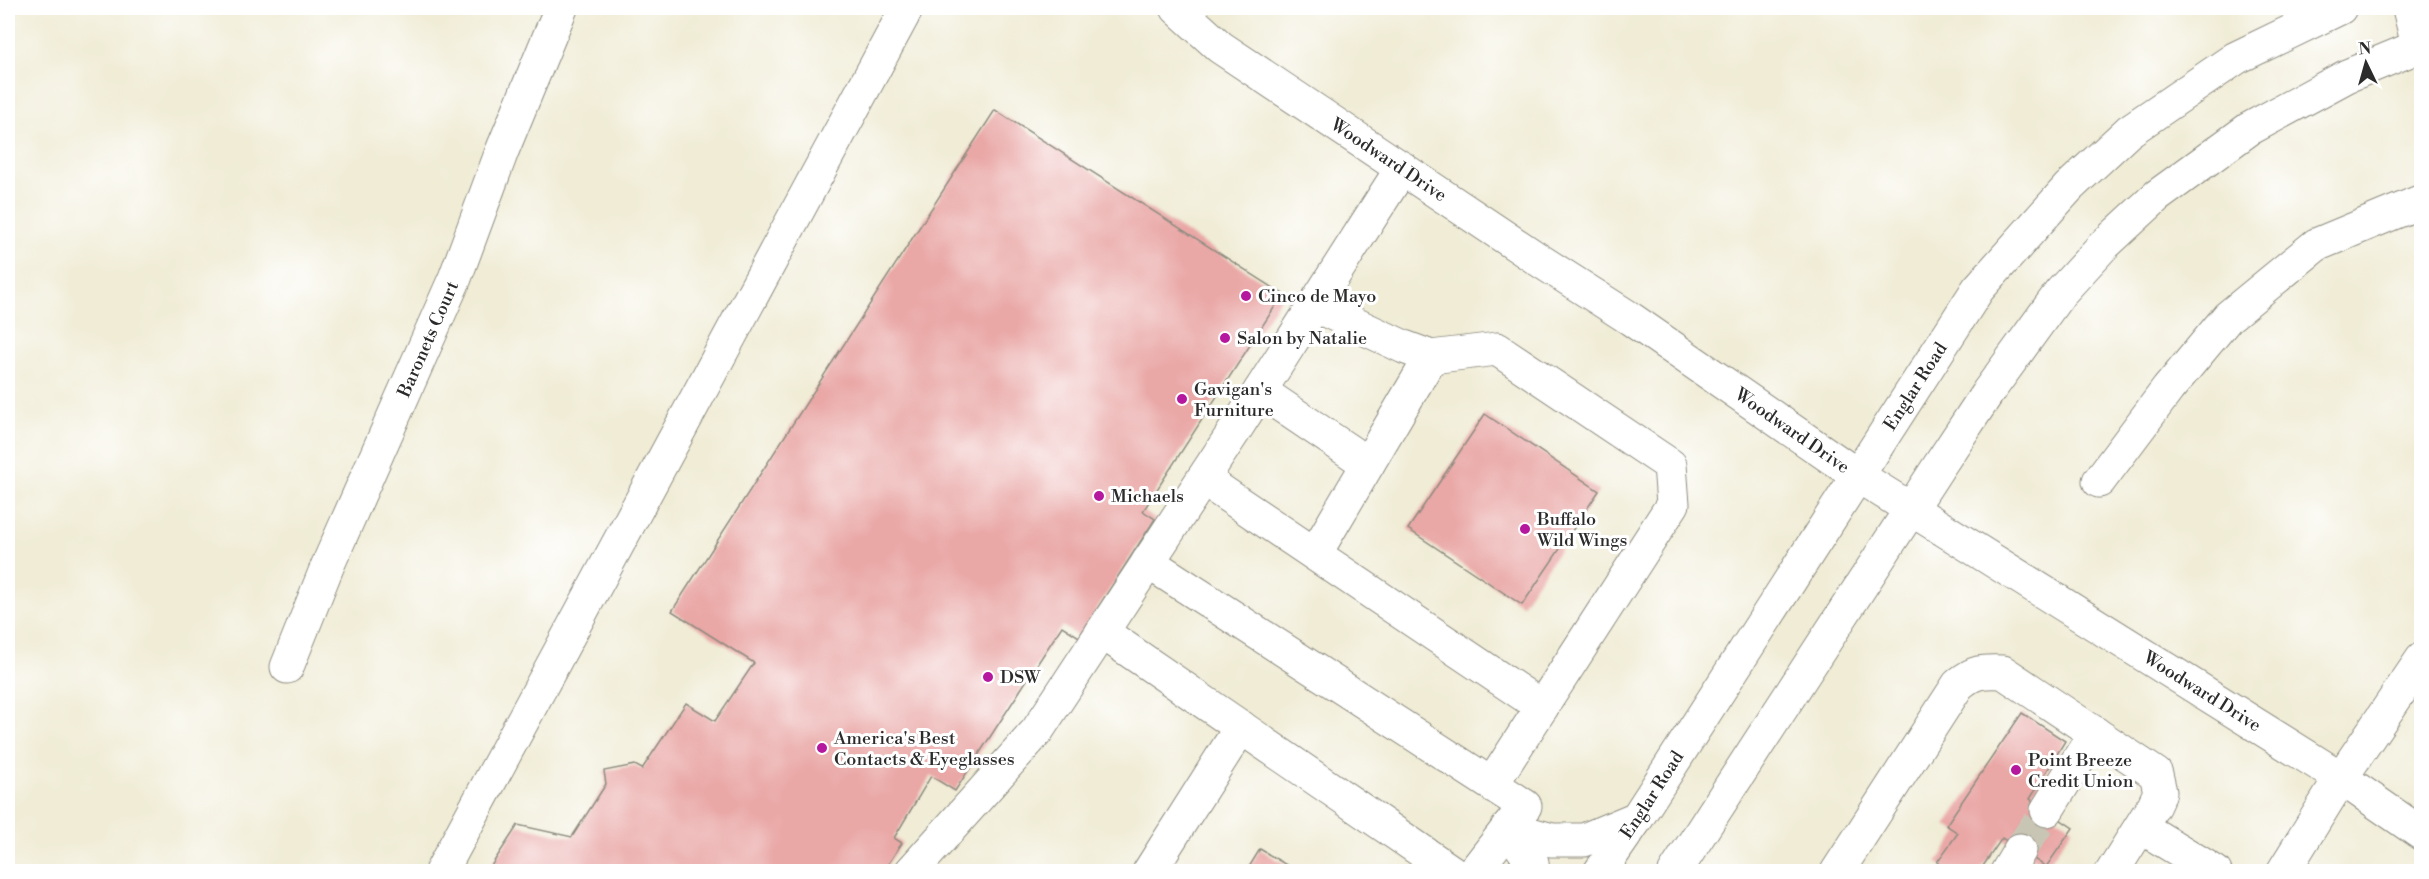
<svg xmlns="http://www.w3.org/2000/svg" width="2429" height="879" font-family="'Libre Bodoni',serif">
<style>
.building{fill:#e9a7a6}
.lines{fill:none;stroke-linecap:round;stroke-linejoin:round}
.minor-tunnel{stroke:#c9c5b4;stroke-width:33;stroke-dasharray:33 16;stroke-linecap:butt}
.minor-casing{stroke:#8e8c80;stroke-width:35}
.major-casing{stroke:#8e8c80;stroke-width:35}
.minor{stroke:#fff;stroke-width:33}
.major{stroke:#fff;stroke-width:33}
.poi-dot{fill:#b5179e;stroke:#fff;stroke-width:2}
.labels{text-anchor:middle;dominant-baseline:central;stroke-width:6;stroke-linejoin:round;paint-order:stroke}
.street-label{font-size:18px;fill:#2b2b2b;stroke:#fff}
.poi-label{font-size:18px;fill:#2b2b2b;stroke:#fff;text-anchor:start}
</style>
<rect width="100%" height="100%" fill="#fff"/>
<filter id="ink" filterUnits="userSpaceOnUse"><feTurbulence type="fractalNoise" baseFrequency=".0167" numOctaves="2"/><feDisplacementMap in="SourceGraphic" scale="12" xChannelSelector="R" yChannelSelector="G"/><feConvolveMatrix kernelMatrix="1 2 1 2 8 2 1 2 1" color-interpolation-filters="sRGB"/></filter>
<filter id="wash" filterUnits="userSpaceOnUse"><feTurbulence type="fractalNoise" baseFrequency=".008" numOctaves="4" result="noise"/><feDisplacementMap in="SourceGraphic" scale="24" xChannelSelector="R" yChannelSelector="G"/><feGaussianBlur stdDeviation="1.35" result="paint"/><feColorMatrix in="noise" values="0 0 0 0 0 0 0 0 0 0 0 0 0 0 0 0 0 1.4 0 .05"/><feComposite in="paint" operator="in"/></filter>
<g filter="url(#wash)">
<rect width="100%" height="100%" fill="#f0ecd6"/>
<g id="blocks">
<g class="building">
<path d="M 995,110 L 1283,294 L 1143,511 L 1155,519 L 1079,637 L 1062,626 L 955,791 L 931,776 L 894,838 L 902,843 L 883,872 L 487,872 L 518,825 L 572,837 L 606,784 L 604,771 L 635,765 L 642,769 L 686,703 L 715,721 L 754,663 L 672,611 Z"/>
<path d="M 1485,414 L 1599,491 L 1522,605 L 1408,529 Z"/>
<path d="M 2022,713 L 2065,741 L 2030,799 L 2073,828 L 2046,867 L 2002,838 L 1979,872 L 1950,872 L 1937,862 L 1958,833 L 1946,825 Z"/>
<path d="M 1260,849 L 1298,872 L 1246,872 Z"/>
</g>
</g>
</g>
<g filter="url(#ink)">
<use href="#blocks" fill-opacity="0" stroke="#8e8c80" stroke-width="1.5"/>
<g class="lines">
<path class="minor-tunnel" d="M 2020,850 L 2047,810"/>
<defs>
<g id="minor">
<path id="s1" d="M 1177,8 L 1220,47 L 1539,260 L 1631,319 L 1858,476 L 2341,778 L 2422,834"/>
<path d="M 2409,8 L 2418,46"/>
<path d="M 1314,305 L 1404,347 L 1431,357 L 1497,349 L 1670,465 L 1673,504 L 1492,784"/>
<path d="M 1260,391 L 1368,464"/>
<path d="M 1203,479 L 1542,707"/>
<path d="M 2099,481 L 2168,389 L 2228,317 L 2316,245 L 2422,201"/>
<path d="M 1315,554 L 1431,357"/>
<path d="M 1148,562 L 1525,806 L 1474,872"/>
<path d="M 1102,632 L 1452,872"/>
<path id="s2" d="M 287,667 L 327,567 L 455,278 L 502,151 L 561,8"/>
<path d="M 2047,810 L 2095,733"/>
<path d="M 2141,827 L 2215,872"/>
<path d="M 1508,828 L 1552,840 L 1584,840 L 1637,818"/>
<path d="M 1508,828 L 1532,862 L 1533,872"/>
<path d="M 441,872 L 907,8"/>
<path d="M 911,872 L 1037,731 L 1237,427 L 1402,168"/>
<path d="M 1149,872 L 1241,727"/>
<path d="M 1837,872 L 1958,685 C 1974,671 1983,671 2003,672 L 2156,774 L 2160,792 L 2154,805 L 2112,872"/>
<path d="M 2007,872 L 2020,850"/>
<path d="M 2283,872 L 2341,778 L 2422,659"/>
</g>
<g id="major">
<path id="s3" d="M 1600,872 L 1637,818 L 1978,289 L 2069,187 L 2129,131 L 2236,58 L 2340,8"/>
<path d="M 1675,872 L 1939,466 L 1988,392 L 2060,293 L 2102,247 L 2157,196 L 2249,129 L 2347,76 L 2422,45"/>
</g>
</defs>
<use href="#minor" class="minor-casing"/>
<use href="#major" class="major-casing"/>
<use href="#minor" class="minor"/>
<use href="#major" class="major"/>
</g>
</g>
<g class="poi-dot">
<circle cx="1246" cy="296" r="6"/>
<circle cx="1225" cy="338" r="6"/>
<circle cx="1182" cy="399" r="6"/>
<circle cx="1099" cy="496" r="6"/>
<circle cx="1525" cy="529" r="6"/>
<circle cx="988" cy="677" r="6"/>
<circle cx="822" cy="748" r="6"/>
<circle cx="2016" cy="770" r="6"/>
</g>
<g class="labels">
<g class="street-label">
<text stroke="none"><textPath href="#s1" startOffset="261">Woodward Drive</textPath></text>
<text stroke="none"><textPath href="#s2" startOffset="357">Baronets Court</textPath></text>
<text stroke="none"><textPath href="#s3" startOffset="579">Englar Road</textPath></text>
<text stroke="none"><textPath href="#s1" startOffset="747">Woodward Drive</textPath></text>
<text stroke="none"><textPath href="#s1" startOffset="1233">Woodward Drive</textPath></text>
<text stroke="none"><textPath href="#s3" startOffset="93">Englar Road</textPath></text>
</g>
<g class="poi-label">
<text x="1258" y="296">Cinco de Mayo</text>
<text x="1237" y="338">Salon by Natalie</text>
<text x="1194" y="389">Gavigan's<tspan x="1194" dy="21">Furniture</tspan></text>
<text x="1111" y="496">Michaels</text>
<text x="1537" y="519">Buffalo<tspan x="1537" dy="21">Wild Wings</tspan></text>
<text x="1000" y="677">DSW</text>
<text x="834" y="738">America's Best<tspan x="834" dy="21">Contacts &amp; Eyeglasses</tspan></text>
<text x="2028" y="760">Point Breeze<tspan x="2028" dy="21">Credit Union</tspan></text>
</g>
</g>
<rect width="2429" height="879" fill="none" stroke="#fff" stroke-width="30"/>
<g transform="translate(2366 63) rotate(355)" stroke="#ffffff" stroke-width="4.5" paint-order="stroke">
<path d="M0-4.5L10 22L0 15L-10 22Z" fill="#2b2b2b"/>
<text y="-9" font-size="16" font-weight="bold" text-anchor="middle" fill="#2b2b2b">N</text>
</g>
</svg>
